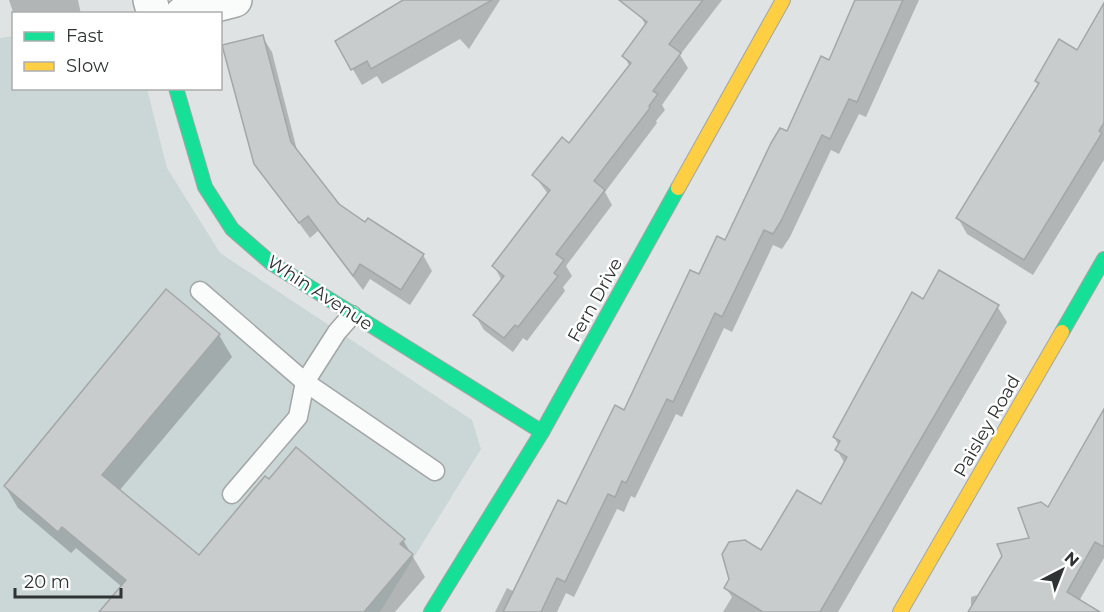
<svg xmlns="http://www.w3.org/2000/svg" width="1104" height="612" font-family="Montserrat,sans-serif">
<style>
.built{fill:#cbd6d6}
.shadow{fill:#0003}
.building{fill:#c9cccc;stroke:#a4a7a7;stroke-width:1.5}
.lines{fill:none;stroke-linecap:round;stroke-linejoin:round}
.lane-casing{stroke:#a3a6a6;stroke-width:21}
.street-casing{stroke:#a3a6a6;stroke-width:36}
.fast-casing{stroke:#a3a6a6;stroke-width:16}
.slow-casing{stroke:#a3a6a6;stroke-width:16}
.lane{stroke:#fafbfb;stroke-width:18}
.street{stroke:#fafbfb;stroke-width:33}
.fast{stroke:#16e098;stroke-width:14}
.slow{stroke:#ffcf43;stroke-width:14}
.labels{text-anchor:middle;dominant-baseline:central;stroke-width:5;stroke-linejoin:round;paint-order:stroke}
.street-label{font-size:18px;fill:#303333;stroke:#fff}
</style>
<rect width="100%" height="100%" fill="#dfe3e3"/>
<path class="built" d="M 13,36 L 14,88 L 147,89 L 167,168 L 220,253 L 472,420 L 481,449 L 380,612 L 0,612 L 0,38 Z"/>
<g class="shadow">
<path d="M 9,0 L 78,0 L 81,14 L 14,15 Z"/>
<path d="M 407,0 L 500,0 L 469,49 L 460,39 L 382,84 L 377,76 L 362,85 L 337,42 Z"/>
<path d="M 651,0 L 722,0 L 680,55 L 688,68 L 662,105 L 665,110 L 656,121 L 657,123 L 605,192 L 612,205 L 566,266 L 572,276 L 563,287 L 565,291 L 527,341 L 523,338 L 513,352 L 484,330 L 475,315 L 502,281 L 494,266 L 548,194 L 534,175 L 569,145 L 630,67 L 624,56 L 646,26 L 640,15 Z"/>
<path d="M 857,0 L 919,0 L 866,117 L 859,114 L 839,154 L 831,150 L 790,237 L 782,249 L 773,245 L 732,332 L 724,328 L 682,417 L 676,414 L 635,498 L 631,496 L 624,512 L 617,509 L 574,597 L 566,593 L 557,612 L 495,612 L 507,588 L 515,592 L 625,412 L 699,276 L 725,242 L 830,61 Z"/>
<path d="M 1104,6 L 1104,160 L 1033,275 L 967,234 L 958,218 L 1039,86 L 1036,81 L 1078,52 Z"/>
<path d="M 262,36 L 272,52 L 298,154 L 337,205 L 423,255 L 432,271 L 410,305 L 370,279 L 363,290 L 318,231 L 310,238 L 255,163 Z"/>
<path d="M 924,301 L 997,306 L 1007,322 L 838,612 L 723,612 L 732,597 L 726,588 L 762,552 L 821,506 L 845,464 L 837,450 L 839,446 L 834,437 Z"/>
<path d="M 219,335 L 232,357 L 119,491 L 199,558 L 403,540 L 425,577 L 395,612 L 112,612 L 122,587 L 76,548 L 71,553 L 18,508 L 5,486 Z"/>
<path d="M 1104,412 L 1104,558 L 1079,601 L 1097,612 L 971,612 L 971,597 L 981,594 L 1031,539 Z"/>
</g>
<g class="building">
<path d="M 403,0 L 492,0 L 371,69 L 367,61 L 351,70 L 335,41 Z"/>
<path d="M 619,0 L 703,0 L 669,44 L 681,53 L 653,91 L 658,94 L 649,106 L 650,108 L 594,181 L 605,190 L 556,254 L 564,260 L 554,273 L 558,276 L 518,327 L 515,325 L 504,338 L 473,315 L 504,276 L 492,266 L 550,190 L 532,175 L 562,137 L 569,143 L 631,63 L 622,56 L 647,22 Z"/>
<path d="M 855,0 L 903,0 L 857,102 L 849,99 L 830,139 L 822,135 L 781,221 L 773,234 L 764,230 L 722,317 L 715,313 L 673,402 L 667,399 L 626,483 L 622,481 L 615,497 L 608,494 L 565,582 L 557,578 L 541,612 L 503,612 L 558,500 L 566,504 L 615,405 L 624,410 L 690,270 L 699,274 L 717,236 L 725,240 L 771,143 L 780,128 L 787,131 L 821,56 L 829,60 Z"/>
<path d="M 1104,3 L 1104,123 L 1099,131 L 1102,133 L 1024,260 L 956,218 L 1039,83 L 1035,81 L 1059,39 L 1077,50 Z"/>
<path d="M 263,35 L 291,142 L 339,204 L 365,222 L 368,218 L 424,254 L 401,290 L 360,264 L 353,276 L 308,216 L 299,223 L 254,164 L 222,45 Z"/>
<path d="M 939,270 L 999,305 L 820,612 L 763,612 L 724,588 L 729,579 L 722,554 L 729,542 L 745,540 L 761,550 L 797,490 L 821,504 L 847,457 L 835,450 L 840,441 L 833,437 L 912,292 L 923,299 Z"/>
<path d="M 166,289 L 220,334 L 102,475 L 199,555 L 265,476 L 269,479 L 296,447 L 405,539 L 400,544 L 413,554 L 364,612 L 99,612 L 126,580 L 62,527 L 58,532 L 4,486 Z"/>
<path d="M 1104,409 L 1104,547 L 1095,542 L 1067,592 L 1100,612 L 968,612 L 1002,556 L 997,544 L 1029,538 L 1018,508 L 1041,502 L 1048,507 Z"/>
</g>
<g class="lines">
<defs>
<g id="lane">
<path d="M 200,291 L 305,382 L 435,471"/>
<path d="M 232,494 L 298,417 L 305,382 L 337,332 L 352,315"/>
</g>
<g id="street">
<path d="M 150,0 L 154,14"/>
<path d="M 182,14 L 235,0"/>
</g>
<g id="fast">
<path d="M 176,88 L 205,187 L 232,229 L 271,263 L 542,432"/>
<path d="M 1062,332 L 1104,259"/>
<path d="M 431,612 L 542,432 L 678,188"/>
</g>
<g id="slow">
<path d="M 678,188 L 783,0"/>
<path d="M 900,612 L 1062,332"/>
</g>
</defs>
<use href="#lane" class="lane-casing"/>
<use href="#street" class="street-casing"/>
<use href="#fast" class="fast-casing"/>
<use href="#slow" class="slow-casing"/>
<use href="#lane" class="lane"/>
<use href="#street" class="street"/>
<use href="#fast" class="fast"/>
<use href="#slow" class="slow"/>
</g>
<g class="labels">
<g class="street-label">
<text transform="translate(320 293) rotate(33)">Whin Avenue</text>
<text transform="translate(595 300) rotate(-61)">Fern Drive</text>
<text transform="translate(987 426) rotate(-60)">Paisley Road</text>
</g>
</g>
<rect x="12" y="12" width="210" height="78" fill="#ffffff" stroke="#acadad" stroke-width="1.5"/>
<rect x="24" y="32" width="30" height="9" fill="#16e098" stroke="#acadad" stroke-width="1.5"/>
<text x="66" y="42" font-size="18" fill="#303333">Fast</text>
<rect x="24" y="62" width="30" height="9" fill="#ffcf43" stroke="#acadad" stroke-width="1.5"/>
<text x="66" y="72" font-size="18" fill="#303333">Slow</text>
<g transform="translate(1062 570) rotate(42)" stroke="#ffffff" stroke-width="4.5" paint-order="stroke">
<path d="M0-4.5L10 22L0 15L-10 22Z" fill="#303333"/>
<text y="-9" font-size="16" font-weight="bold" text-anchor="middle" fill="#303333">N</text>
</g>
<path d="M15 588v9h106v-9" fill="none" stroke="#303333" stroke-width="3"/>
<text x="24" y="588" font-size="18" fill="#303333" stroke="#ffffff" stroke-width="4.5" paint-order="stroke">20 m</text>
</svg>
